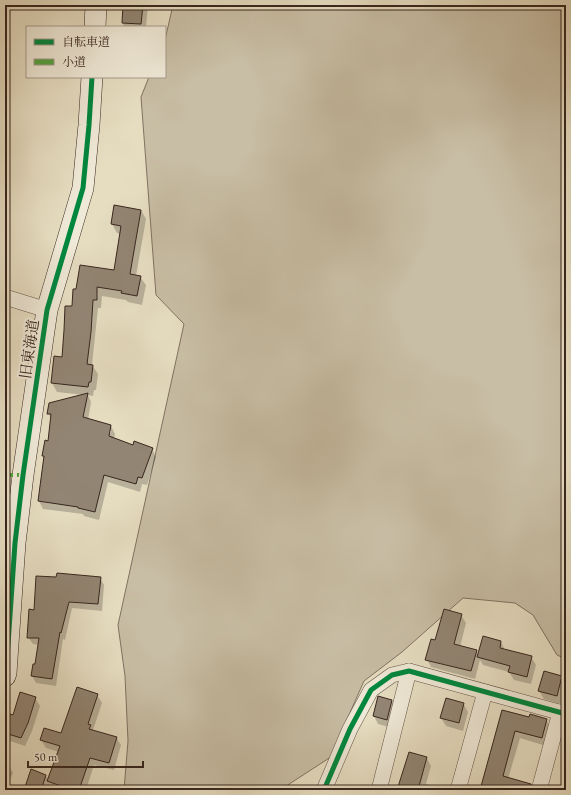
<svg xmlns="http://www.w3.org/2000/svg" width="571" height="795" font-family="'EB Garamond','Noto Serif JP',serif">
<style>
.green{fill:#c8bea5;stroke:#807262}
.shadow{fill:#0003;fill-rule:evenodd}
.building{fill:#928573;stroke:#38261e}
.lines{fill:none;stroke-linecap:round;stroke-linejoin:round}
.street-casing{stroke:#645447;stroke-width:16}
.secondary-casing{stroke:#38261e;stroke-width:22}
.street{stroke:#efe9d7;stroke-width:15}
.secondary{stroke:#efe9d7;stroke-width:21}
.quiet{stroke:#53a341;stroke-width:4;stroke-dasharray:8 4;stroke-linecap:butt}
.cycleway-casing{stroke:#efe9d7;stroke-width:8}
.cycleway{stroke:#00873e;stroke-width:5}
.labels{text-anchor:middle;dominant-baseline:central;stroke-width:4;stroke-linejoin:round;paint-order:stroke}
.street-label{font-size:15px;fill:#38261e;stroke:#efe9d7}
</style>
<rect width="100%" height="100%" fill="#e6ddc1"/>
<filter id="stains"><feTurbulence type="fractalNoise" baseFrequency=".005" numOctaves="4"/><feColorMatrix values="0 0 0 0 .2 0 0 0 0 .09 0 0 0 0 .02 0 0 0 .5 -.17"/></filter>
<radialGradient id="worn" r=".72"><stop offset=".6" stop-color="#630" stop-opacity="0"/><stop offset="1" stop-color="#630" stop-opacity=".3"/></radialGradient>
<path class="green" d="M 173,5 L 566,5 L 566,659 L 557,655 L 533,615 L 515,603 L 463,598 L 402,652 L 364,681 L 344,726 L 337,753 L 280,790 L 124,790 L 128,741 L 125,676 L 118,625 L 184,324 L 156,295 L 141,97 L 149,77 L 165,77 L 165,40 Z"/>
<g class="shadow">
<path d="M 124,5 L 148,5 L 146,27 L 124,27 L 123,23 Z"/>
<path d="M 141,210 L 146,219 L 136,276 L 140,277 L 146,285 L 142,305 L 128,302 L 126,300 L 102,296 L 101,308 L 98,308 L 92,365 L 98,374 L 96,390 L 94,390 L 93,396 L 88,395 L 91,402 L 88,420 L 111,426 L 115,434 L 114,439 L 133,446 L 152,449 L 156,457 L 147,485 L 142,484 L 140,492 L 108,482 L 99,520 L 84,516 L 83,514 L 43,509 L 39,501 L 44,457 L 44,455 L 49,442 L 52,419 L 48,413 L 84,395 L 57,392 L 52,383 L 62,358 L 77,290 L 115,271 L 121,234 L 117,233 L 112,224 ZM 109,431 L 111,431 L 108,441 Z"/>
<path d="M 5,490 L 9,496 L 7,527 L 5,527 Z"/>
<path d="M 100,578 L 104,585 L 102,611 L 72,608 L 65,640 L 63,639 L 56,686 L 36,683 L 32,676 L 36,666 L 39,645 L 33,644 L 28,637 L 35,611 Z"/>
<path d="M 461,615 L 466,623 L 460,647 L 476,651 L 479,656 L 501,642 L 505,650 L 531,657 L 536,665 L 531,684 L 514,680 L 509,672 L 483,665 L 480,660 L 475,679 L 431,667 L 427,659 L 436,641 Z"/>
<path d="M 562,676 L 566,684 L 566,686 L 561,704 L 544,699 L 539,691 Z"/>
<path d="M 97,695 L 102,703 L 93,730 L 93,731 L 116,737 L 121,745 L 114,770 L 94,765 L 86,790 L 75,790 L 53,782 L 53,784 L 69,790 L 56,790 L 53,789 L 50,784 L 48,790 L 25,790 L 46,776 L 49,781 L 59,752 L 46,748 L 41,740 L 62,734 Z"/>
<path d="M 35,698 L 40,706 L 32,731 L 25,746 L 10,741 L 5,733 L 13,716 Z"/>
<path d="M 392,701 L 397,709 L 392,728 L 378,724 L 374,716 Z"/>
<path d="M 463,703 L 468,712 L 463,731 L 446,726 L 441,718 Z"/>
<path d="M 502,711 L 530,718 L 546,720 L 551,728 L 546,746 L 520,738 L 508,779 L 529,785 L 533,790 L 483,790 Z"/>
<path d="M 426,757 L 431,766 L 426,784 L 448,790 L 398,790 Z"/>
<path d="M 5,764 L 8,765 L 13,773 L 5,789 Z"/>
</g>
<g class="building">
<path d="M 123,5 L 143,5 L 141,24 L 122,23 Z"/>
<path d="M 114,205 L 141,210 L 130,274 L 141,276 L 137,296 L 121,293 L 122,291 L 97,287 L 97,300 L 93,300 L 91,332 L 87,364 L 93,365 L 91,382 L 89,382 L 88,387 L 51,383 L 54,356 L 62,357 L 64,330 L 65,306 L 72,306 L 73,289 L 76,289 L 80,265 L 114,270 L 121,226 L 111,224 Z"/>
<path d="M 88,393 L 83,417 L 111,425 L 109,436 L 133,445 L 134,441 L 153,448 L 142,478 L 138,477 L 136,484 L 104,475 L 95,512 L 78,508 L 78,507 L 38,501 L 44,456 L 42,456 L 45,440 L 48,441 L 51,414 L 47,414 L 49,403 Z"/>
<path d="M 57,573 L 101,577 L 98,604 L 69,602 L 61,633 L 60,632 L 52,679 L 31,676 L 33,664 L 35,664 L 39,638 L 27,638 L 29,609 L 34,610 L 36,576 L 56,577 Z"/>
<path d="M 444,609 L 462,614 L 454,644 L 477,650 L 471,671 L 425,660 L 431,639 L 435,640 Z"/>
<path d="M 483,636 L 501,641 L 500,648 L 532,656 L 527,677 L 508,672 L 510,666 L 477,657 Z"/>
<path d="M 544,671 L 562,676 L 557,696 L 538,691 Z"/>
<path d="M 77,687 L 98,694 L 88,724 L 91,725 L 89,729 L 117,737 L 109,763 L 90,758 L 79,790 L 72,790 L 47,781 L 60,746 L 40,740 L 44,728 L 61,733 Z"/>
<path d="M 20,692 L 36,697 L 28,723 L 21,738 L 5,733 L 10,714 L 13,715 Z"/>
<path d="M 378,696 L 392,700 L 387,720 L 373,716 Z"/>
<path d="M 446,698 L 464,703 L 459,723 L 440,718 Z"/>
<path d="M 502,710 L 529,717 L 530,714 L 547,719 L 542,738 L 515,731 L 503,776 L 531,784 L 530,790 L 480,790 Z"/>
<path d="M 409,752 L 427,757 L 418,790 L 397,790 Z"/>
<path d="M 31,769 L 46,775 L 41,790 L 24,790 Z"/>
</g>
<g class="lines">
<defs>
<g id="street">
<path d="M 5,297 L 47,310"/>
<path d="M 324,790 L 350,729 L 371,690 L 392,675 L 409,671 L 566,714"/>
<path d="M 379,790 L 409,671"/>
<path d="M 458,790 L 485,692"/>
<path d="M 539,790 L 560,712"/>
</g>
<g id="secondary">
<path d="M 95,27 L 96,5"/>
<path d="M 5,676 L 6,673 L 15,543 L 23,475 L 47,310 L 83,188 L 89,125 L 92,77"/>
</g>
</defs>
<use href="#street" class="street-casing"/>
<use href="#secondary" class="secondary-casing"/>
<use href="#street" class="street"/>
<use href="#secondary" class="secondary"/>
<path class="quiet" d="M 5,475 L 23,475"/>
<defs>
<g id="cycleway">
<path d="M 5,676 L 6,673 L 15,543 L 23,475 L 47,310 L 83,188 L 89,125 L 92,77"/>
<path d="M 324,790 L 350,729 L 371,690 L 392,675 L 409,671 L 566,714"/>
</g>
</defs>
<use href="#cycleway" class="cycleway-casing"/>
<use href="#cycleway" class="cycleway"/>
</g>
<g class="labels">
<g class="street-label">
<text transform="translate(29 349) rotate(-82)">旧東海道</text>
</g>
</g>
<rect width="571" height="795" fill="none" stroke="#e6ddc1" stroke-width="20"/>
<rect x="6" y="6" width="559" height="783" fill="none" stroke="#38261e" stroke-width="2"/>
<rect x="10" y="10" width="551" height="775" fill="none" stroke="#38261e"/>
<rect x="26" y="26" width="140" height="52" fill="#efe9d7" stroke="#a69b8d"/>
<rect x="34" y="39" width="20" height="6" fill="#00873e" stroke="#a69b8d"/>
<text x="62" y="46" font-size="12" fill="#38261e">自転車道</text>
<rect x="34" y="59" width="20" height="6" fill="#53a341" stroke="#a69b8d"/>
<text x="62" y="66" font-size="12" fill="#38261e">小道</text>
<path d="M28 761v6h115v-6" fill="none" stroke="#38261e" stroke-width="2"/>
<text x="34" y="761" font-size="12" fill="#38261e" stroke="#efe9d7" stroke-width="3" paint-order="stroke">50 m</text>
<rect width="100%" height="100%" filter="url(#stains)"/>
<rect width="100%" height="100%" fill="url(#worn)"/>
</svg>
